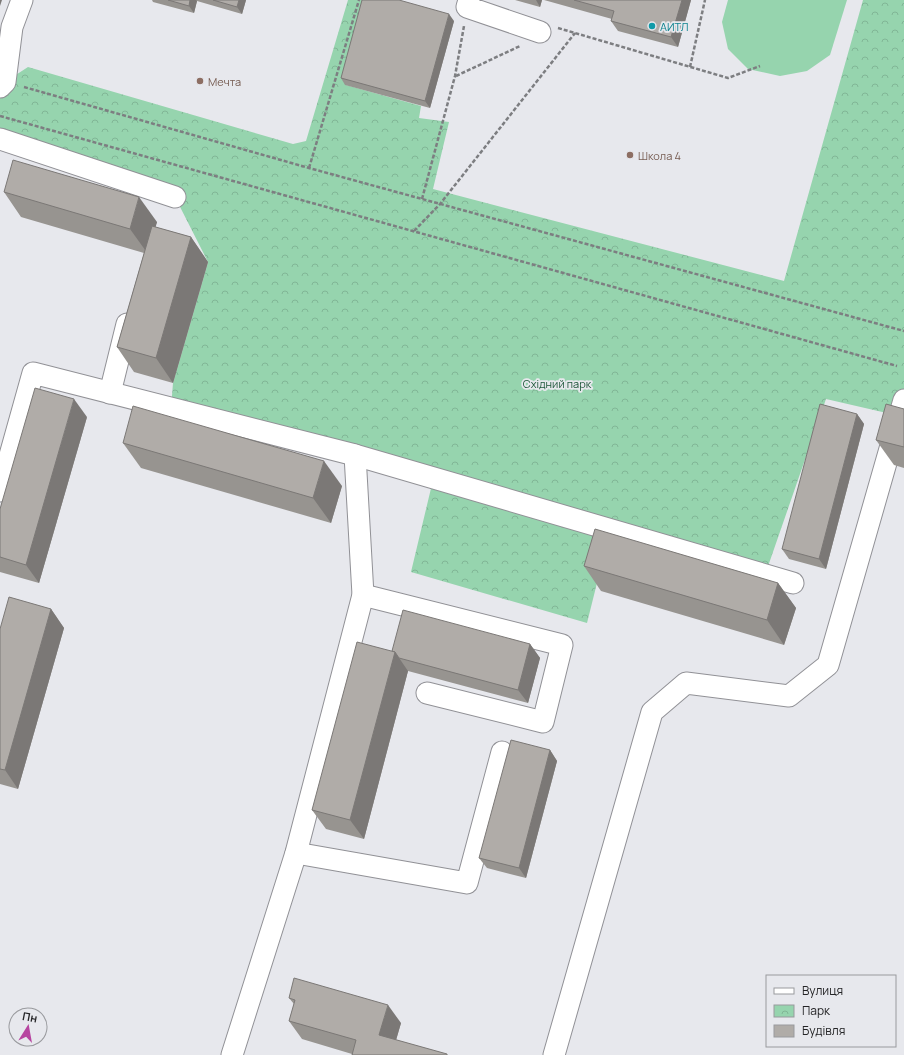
<svg xmlns="http://www.w3.org/2000/svg" width="904" height="1055" font-family="Manrope,sans-serif">
<style>
.green{fill:#96d4ae}
.park{fill:url(#park-crowns)}
.lines{fill:none;stroke-linecap:round;stroke-linejoin:round}
.minor-casing{stroke:#919196;stroke-width:23}
.path{stroke:#7d7e81;stroke-width:2.5;stroke-dasharray:4 2;stroke-linecap:butt}
.minor{stroke:#fff;stroke-width:21}
.wall{fill:#979490}
.shaded-wall{fill:#7b7876}
.building{fill:#b0aca8;stroke:#7b7876}
.culture-dot{fill:#0f9aa8;stroke:#e7e8ed;stroke-width:1.5}
.education-dot{fill:#8d6e63;stroke:#e7e8ed;stroke-width:1.5}
.labels{text-anchor:middle;dominant-baseline:central;stroke-width:3.5;stroke-linejoin:round;paint-order:stroke}
.culture-label{font-size:11px;fill:#0d838f;stroke:#e7e8ed;text-anchor:start}
.education-label{font-size:11px;fill:#785e54;stroke:#e7e8ed;text-anchor:start}
.park-label{font-size:11px;fill:#1e583a;stroke:#e7e8ed}
</style>
<defs>
<pattern id="park-crowns" width="20" height="18" patternUnits="userSpaceOnUse"><rect width="20" height="18" fill="#96d4ae"/><path d="M2 6a3 3 0 1 1 6 0M12 15a3 3 0 1 1 6 0" fill="none" stroke="#81b696"/></pattern>
</defs>
<rect width="100%" height="100%" fill="#e7e8ed"/>
<path class="green" d="M 728,0 L 847,0 L 830,55 L 807,71 L 780,76 L 748,69 L 728,49 L 722,22 Z"/>
<path class="park" d="M 348,0 L 369,0 L 346,85 L 421,106 L 419,118 L 449,122 L 433,189 L 784,281 L 863,0 L 904,0 L 904,417 L 826,399 L 765,575 L 610,531 L 587,623 L 411,572 L 433,480 L 171,408 L 173,383 L 208,262 L 175,197 L 0,141 L 0,98 L 5,82 L 28,67 L 293,144 L 306,141 Z"/>
<g class="lines">
<defs>
<g id="minor">
<path d="M 469,0 L 467,7 L 540,32"/>
<path d="M 0,87 L 5,82 L 12,27 L 22,0"/>
<path d="M 0,139 L 175,197"/>
<path d="M 110,393 L 127,324"/>
<path d="M 0,491 L 33,373 L 355,455 L 793,583"/>
<path d="M 363,595 L 562,645 L 543,722 L 427,693"/>
<path d="M 296,853 L 467,883 L 502,752"/>
<path d="M 232,1055 L 296,853 L 363,595 L 355,455"/>
<path d="M 554,1055 L 652,712 L 686,683 L 789,696 L 828,665 L 904,400"/>
</g>
</defs>
<use href="#minor" class="minor-casing"/>
<g class="path">
<path d="M 558,28 L 728,78 L 760,66"/>
<path d="M 690,67 L 705,0"/>
<path d="M 456,76 L 520,46"/>
<path d="M 24,87 L 309,168 L 904,331"/>
<path d="M 0,116 L 897,366"/>
<path d="M 309,168 L 359,0"/>
<path d="M 422,199 L 455,76 L 464,26"/>
<path d="M 414,231 L 440,204 L 575,33"/>
</g>
<use href="#minor" class="minor"/>
</g>
<g class="wall">
<path d="M 152,0 L 246,0 L 242,14 L 197,1 L 194,13 L 153,2 Z"/>
<path d="M 515,0 L 542,0 L 540,7 Z"/>
<path d="M 544,0 L 691,0 L 678,47 L 618,31 L 611,21 L 612,19 Z"/>
<path d="M 454,21 L 430,108 L 345,85 L 341,78 Z"/>
<path d="M 4,192 L 157,222 L 155,227 L 191,237 L 208,262 L 173,383 L 134,372 L 117,347 L 144,253 L 21,217 Z"/>
<path d="M 904,409 L 904,468 L 894,465 L 876,440 Z"/>
<path d="M 857,414 L 864,424 L 826,569 L 789,559 L 782,549 Z"/>
<path d="M 87,417 L 39,583 L 0,572 L 0,509 Z"/>
<path d="M 123,443 L 342,486 L 331,523 L 141,468 Z"/>
<path d="M 584,566 L 778,583 L 796,608 L 784,645 L 601,591 Z"/>
<path d="M 51,609 L 64,628 L 18,789 L 0,784 L 0,629 Z"/>
<path d="M 530,644 L 540,658 L 528,703 L 408,671 L 364,839 L 326,829 L 312,810 L 392,651 Z"/>
<path d="M 550,750 L 557,761 L 526,878 L 487,868 L 479,858 Z"/>
<path d="M 289,998 L 401,1023 L 396,1040 L 448,1055 L 352,1055 L 352,1054 L 302,1039 L 289,1021 L 294,1004 Z"/>
</g>
<g class="shaded-wall">
<path d="M 0,0 L 2,0 L 0,6 Z"/>
<path d="M 190,0 L 196,0 L 197,1 L 194,13 L 189,6 Z"/>
<path d="M 239,0 L 246,0 L 242,14 L 237,7 Z"/>
<path d="M 536,0 L 542,0 L 540,7 Z"/>
<path d="M 682,0 L 691,0 L 678,47 L 671,37 Z"/>
<path d="M 449,14 L 454,21 L 430,108 L 425,101 Z"/>
<path d="M 139,197 L 157,222 L 148,254 L 130,229 Z"/>
<path d="M 191,237 L 208,262 L 173,383 L 156,358 Z"/>
<path d="M 74,399 L 87,417 L 39,583 L 26,565 Z"/>
<path d="M 857,414 L 864,424 L 826,569 L 819,559 Z"/>
<path d="M 324,461 L 342,486 L 331,523 L 313,498 Z"/>
<path d="M 778,583 L 796,608 L 784,645 L 767,620 Z"/>
<path d="M 51,609 L 64,628 L 18,789 L 5,770 Z"/>
<path d="M 530,644 L 540,658 L 528,703 L 518,690 Z"/>
<path d="M 395,652 L 408,671 L 364,839 L 350,820 Z"/>
<path d="M 550,750 L 557,761 L 526,878 L 519,868 Z"/>
<path d="M 388,1005 L 401,1023 L 392,1054 L 379,1035 Z"/>
</g>
<g class="building">
<path d="M 168,0 L 190,0 L 189,6 Z"/>
<path d="M 213,0 L 239,0 L 237,7 Z"/>
<path d="M 362,0 L 399,0 L 449,14 L 425,101 L 341,78 Z"/>
<path d="M 574,0 L 682,0 L 671,37 L 611,21 L 614,11 Z"/>
<path d="M 13,160 L 139,197 L 130,229 L 4,192 Z"/>
<path d="M 152,226 L 191,237 L 156,358 L 117,347 Z"/>
<path d="M 35,388 L 74,399 L 26,565 L 0,557 L 0,509 Z"/>
<path d="M 820,404 L 857,414 L 819,559 L 782,549 Z"/>
<path d="M 886,404 L 904,409 L 904,447 L 876,440 Z"/>
<path d="M 133,406 L 324,461 L 313,498 L 123,443 Z"/>
<path d="M 595,529 L 778,583 L 767,620 L 584,566 Z"/>
<path d="M 9,597 L 51,609 L 5,770 L 0,769 L 0,629 Z"/>
<path d="M 403,610 L 530,644 L 518,690 L 399,658 L 395,652 L 392,651 Z"/>
<path d="M 357,642 L 395,652 L 350,820 L 312,810 Z"/>
<path d="M 511,740 L 550,750 L 519,868 L 479,858 Z"/>
<path d="M 294,978 L 388,1005 L 379,1035 L 447,1054 L 447,1055 L 352,1055 L 356,1040 L 289,1021 L 295,1000 L 289,998 Z"/>
</g>
<circle class="culture-dot" cx="652" cy="26" r="4"/>
<g class="education-dot">
<circle cx="200" cy="81" r="4"/>
<circle cx="630" cy="155" r="4"/>
</g>
<g class="labels">
<g class="culture-label">
<text x="660" y="26">АИТЛ</text>
</g>
<g class="education-label">
<text x="208" y="81">Мечта</text>
<text x="638" y="155">Школа 4</text>
</g>
<g class="park-label">
<text x="557" y="383">Східний парк</text>
</g>
</g>
<rect x="766" y="975" width="130" height="72" fill="#e7e8ed" stroke="#999a9e"/>
<rect x="774" y="988" width="20" height="6" fill="#ffffff" stroke="#999a9e"/>
<text x="802" y="995" font-size="12" fill="#252527">Вулиця</text>
<rect x="774" y="1005" width="20" height="12" fill="url(#park-crowns)" stroke="#999a9e"/>
<text x="802" y="1015" font-size="12" fill="#252527">Парк</text>
<rect x="774" y="1025" width="20" height="12" fill="#b0aca8" stroke="#999a9e"/>
<text x="802" y="1035" font-size="12" fill="#252527">Будівля</text>
<g transform="translate(28 1027) rotate(11)"><circle r="19" fill="#e7e8ed" stroke="#999a9e"/>
<path d="M0-3L7 15L0 10L-7 15Z" fill="#b745a0"/>
<text y="-6" font-size="11" font-weight="bold" text-anchor="middle" fill="#252527">Пн</text>
</g>
</svg>
